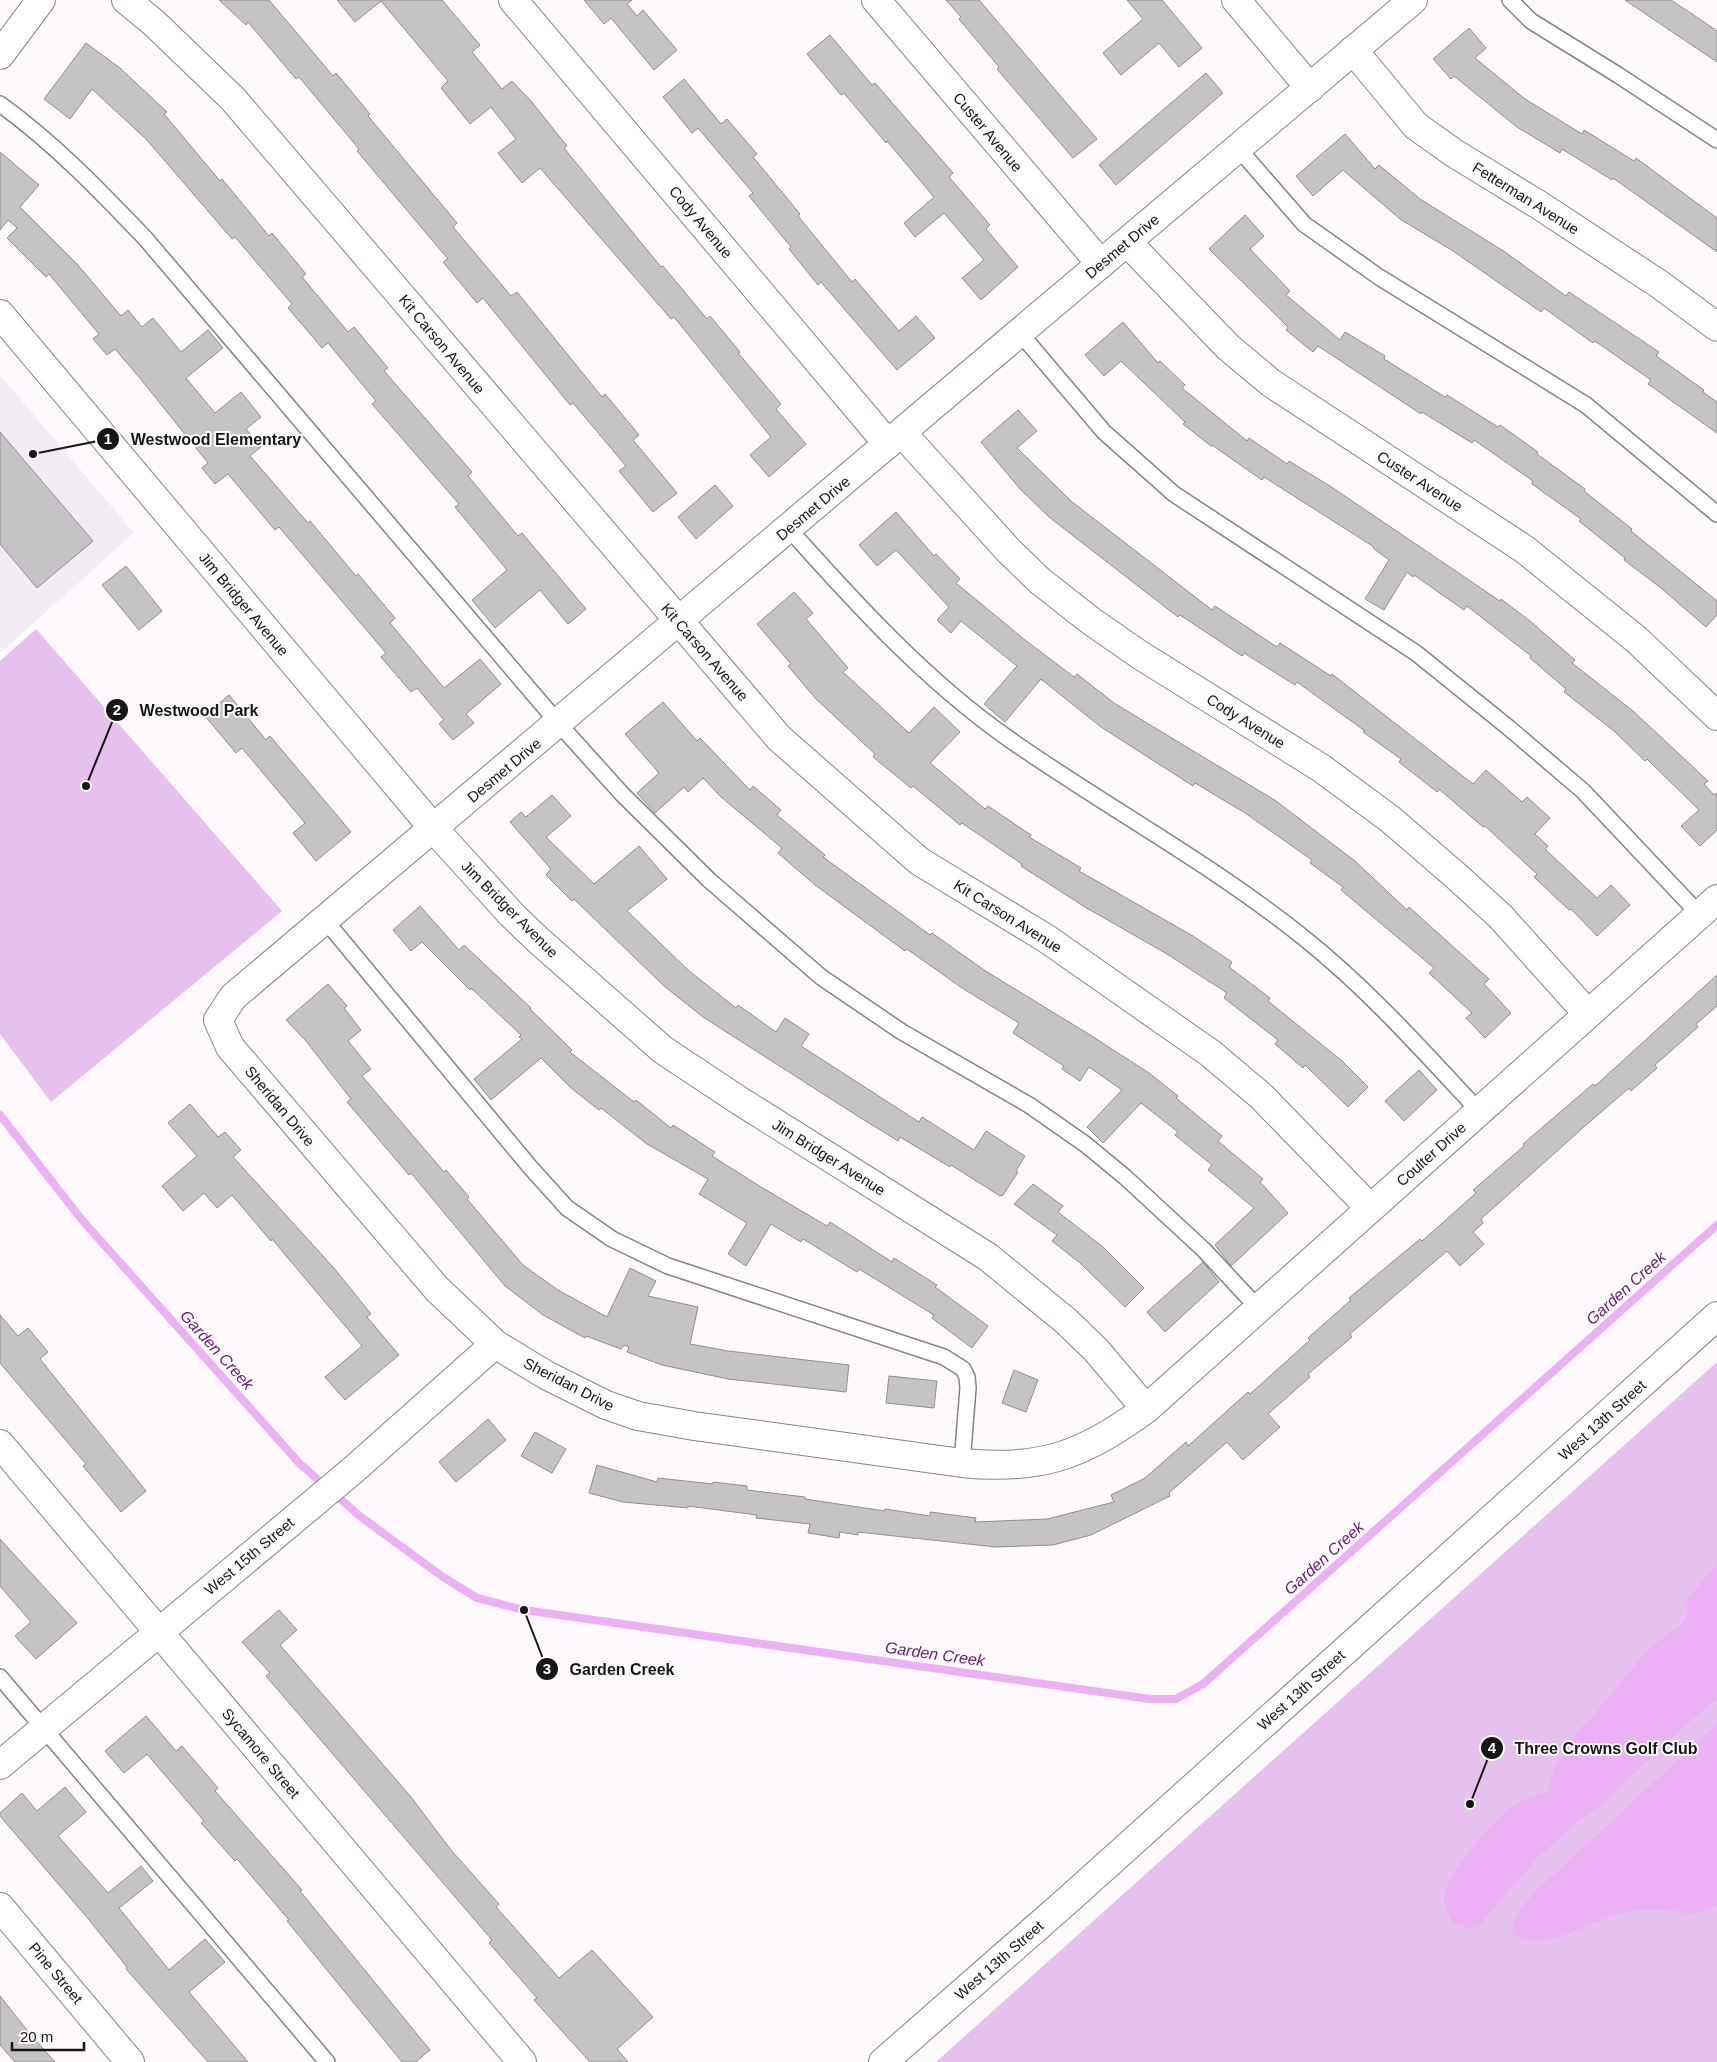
<svg xmlns="http://www.w3.org/2000/svg" width="1717" height="2062" font-family="Arial,sans-serif">
<style>
.built{fill:#f4ecf5}
.green{fill:#e7c1ed}
.water{fill:#ecb1f5}
.lines{fill:none;stroke-linecap:round;stroke-linejoin:round}
.stream{stroke:#ecb1f5;stroke-width:8}
.building{fill:#c6c3c7;stroke:#918e91}
.service-casing{stroke:#878487;stroke-width:18}
.minor-casing{stroke:#878487;stroke-width:30}
.secondary-casing{stroke:#878487;stroke-width:30}
.service{stroke:#fff;stroke-width:15}
.minor{stroke:#fff;stroke-width:28}
.secondary{stroke:#fff;stroke-width:28}
.labels{text-anchor:middle;dominant-baseline:central;stroke-width:4;stroke-linejoin:round;paint-order:stroke}
.street-label{font-size:15px;fill:#171617;stroke:#fdf9fd}
.water-label{font-size:16px;font-style:italic;fill:#672371;stroke:#fdf9fd}
.leader{fill:none;stroke:#171617;stroke-width:2}
.callout-dot{fill:#171617;stroke:#fdf9fd;stroke-width:2}
.mark-label{font-size:15px;text-anchor:middle;font-weight:bold;fill:#fff}
.callout-label{font-size:16px;text-anchor:middle;font-weight:bold;fill:#171617;stroke:#fdf9fd;stroke-width:4;stroke-linejoin:round;paint-order:stroke}
</style>
<rect width="100%" height="100%" fill="#fdf9fd"/>
<path class="built" d="M 0,375 L 134,533 L 0,653 Z"/>
<g class="green">
<path d="M 36,629 L 282,911 L 51,1102 L 0,1034 L 0,661 Z"/>
<path d="M 1717,1362 L 1717,2062 L 936,2062 Z"/>
</g>
<g class="water">
<path d="M 1717,1564 L 1717,1698 L 1659,1749 L 1603,1804 L 1582,1818 L 1537,1858 L 1479,1926 L 1470,1929 L 1452,1922 C 1449,1915 1445,1907 1444,1900 C 1442,1879 1494,1819 1511,1807 C 1522,1800 1536,1796 1547,1791 L 1556,1766 L 1576,1732 L 1594,1715 L 1647,1650 L 1680,1625 L 1687,1616 L 1688,1599 Z"/>
<path d="M 1717,1724 L 1717,1906 C 1709,1909 1700,1913 1691,1914 C 1687,1915 1682,1912 1677,1911 C 1653,1908 1631,1909 1609,1917 C 1583,1926 1535,1955 1512,1933 C 1514,1913 1525,1903 1538,1889 Z"/>
</g>
<g class="lines">
<path class="stream" d="M 0,1115 L 82,1220 L 300,1464 L 361,1517 L 443,1577 L 477,1598 L 524,1610 L 1150,1699 L 1176,1699 L 1203,1684 L 1717,1225"/>
</g>
<g class="building">
<path d="M 219,0 L 269,0 L 333,76 L 336,73 L 370,114 L 368,116 L 457,223 L 453,227 L 511,296 L 517,292 L 602,397 L 605,394 L 639,435 L 633,440 L 677,493 L 653,512 L 619,471 L 626,466 L 573,403 L 570,405 L 483,298 L 477,303 L 443,262 L 448,259 L 357,151 L 359,149 L 299,77 L 296,79 L 248,22 L 246,25 Z"/>
<path d="M 337,0 L 442,0 L 480,45 L 472,52 L 502,89 L 512,81 L 531,101 L 567,146 L 564,148 L 661,267 L 663,266 L 707,319 L 710,316 L 740,352 L 738,353 L 781,404 L 776,409 L 806,444 L 769,477 L 750,455 L 771,437 L 674,317 L 671,319 L 540,168 L 522,183 L 498,153 L 516,139 L 491,107 L 470,124 L 441,88 L 448,81 L 381,1 L 355,22 Z"/>
<path d="M 584,0 L 632,0 L 627,4 L 637,16 L 643,10 L 677,50 L 654,70 L 611,18 L 604,24 Z"/>
<path d="M 946,0 L 979,0 L 1097,139 L 1073,158 L 997,69 L 999,67 L 959,19 L 961,17 Z"/>
<path d="M 1127,0 L 1162,0 L 1202,48 L 1179,67 L 1159,43 L 1121,75 L 1103,53 L 1143,19 Z"/>
<path d="M 1625,0 L 1671,0 L 1704,22 L 1717,31 L 1717,62 Z"/>
<path d="M 1469,28 L 1486,48 L 1475,58 L 1525,99 L 1582,134 L 1584,130 L 1634,161 L 1636,158 L 1717,218 L 1717,252 L 1613,178 L 1612,180 L 1562,149 L 1560,153 L 1517,127 L 1454,76 L 1451,79 L 1433,59 Z"/>
<path d="M 830,35 L 872,85 L 875,83 L 953,173 L 949,177 L 990,225 L 986,229 L 1018,267 L 981,300 L 962,278 L 984,260 L 944,213 L 915,237 L 904,223 L 934,197 L 887,141 L 886,143 L 844,93 L 841,95 L 807,54 Z"/>
<path d="M 86,43 L 120,68 L 167,112 L 164,114 L 220,181 L 222,179 L 269,236 L 272,233 L 306,274 L 302,277 L 348,332 L 354,327 L 388,368 L 384,371 L 472,472 L 468,476 L 518,536 L 522,533 L 586,609 L 568,624 L 540,590 L 495,628 L 472,600 L 507,570 L 455,507 L 459,504 L 372,404 L 376,401 L 328,343 L 322,348 L 288,308 L 292,304 L 235,237 L 232,239 L 147,140 L 92,89 L 70,119 L 44,99 Z"/>
<path d="M 1206,73 L 1223,93 L 1116,185 L 1099,165 Z"/>
<path d="M 684,79 L 721,124 L 727,119 L 757,154 L 753,157 L 800,214 L 798,216 L 852,282 L 855,279 L 899,331 L 916,316 L 935,338 L 897,370 L 821,282 L 818,285 L 789,249 L 791,247 L 749,196 L 753,193 L 698,128 L 692,133 L 663,97 Z"/>
<path d="M 1345,134 L 1375,169 L 1379,165 L 1420,199 L 1505,252 L 1566,296 L 1569,292 L 1659,352 L 1656,356 L 1704,390 L 1703,392 L 1717,402 L 1717,433 L 1648,384 L 1651,380 L 1595,341 L 1593,343 L 1544,308 L 1541,312 L 1453,251 L 1400,219 L 1343,170 L 1313,196 L 1296,176 Z"/>
<path d="M 0,152 L 39,185 L 20,207 L 77,264 L 121,316 L 128,310 L 142,327 L 153,318 L 181,352 L 208,330 L 223,348 L 186,378 L 215,413 L 241,392 L 261,417 L 246,429 L 261,447 L 250,456 L 308,523 L 310,521 L 356,576 L 358,574 L 395,618 L 390,623 L 444,688 L 480,659 L 501,684 L 466,714 L 474,723 L 453,740 L 439,724 L 444,720 L 417,688 L 411,692 L 381,657 L 386,653 L 279,527 L 275,530 L 228,474 L 215,484 L 202,468 L 208,463 L 139,377 L 115,349 L 107,355 L 93,339 L 99,334 L 49,274 L 46,277 L 7,238 L 17,228 L 8,220 L 0,230 Z"/>
<path d="M 1245,215 L 1264,236 L 1250,249 L 1290,291 L 1286,295 L 1340,340 L 1345,332 L 1385,356 L 1384,359 L 1445,397 L 1447,395 L 1498,427 L 1500,425 L 1538,452 L 1537,454 L 1585,489 L 1584,491 L 1632,529 L 1631,531 L 1717,601 L 1717,615 L 1706,627 L 1661,588 L 1624,560 L 1625,558 L 1579,521 L 1581,519 L 1532,484 L 1533,481 L 1474,440 L 1472,443 L 1422,412 L 1421,414 L 1318,346 L 1313,352 L 1286,330 L 1288,327 L 1209,249 Z"/>
<path d="M 1123,322 L 1158,363 L 1160,361 L 1185,385 L 1182,388 L 1247,441 L 1249,438 L 1287,464 L 1289,461 L 1330,486 L 1500,601 L 1501,599 L 1530,621 L 1575,660 L 1572,663 L 1633,711 L 1708,781 L 1704,784 L 1714,795 L 1717,793 L 1717,830 L 1700,846 L 1681,826 L 1699,810 L 1647,759 L 1645,761 L 1614,731 L 1564,692 L 1566,689 L 1530,658 L 1531,656 L 1467,606 L 1464,610 L 1414,575 L 1413,577 L 1407,572 L 1384,610 L 1365,599 L 1389,560 L 1373,548 L 1374,547 L 1264,477 L 1262,480 L 1212,445 L 1211,446 L 1183,424 L 1185,422 L 1121,361 L 1104,376 L 1085,355 Z"/>
<path d="M 1018,410 L 1037,431 L 1017,448 L 1071,501 L 1212,610 L 1215,606 L 1277,647 L 1280,643 L 1331,676 L 1332,674 L 1473,784 L 1486,770 L 1522,802 L 1527,797 L 1550,818 L 1535,834 L 1548,846 L 1545,849 L 1597,898 L 1611,885 L 1630,905 L 1597,936 L 1571,909 L 1569,910 L 1534,877 L 1537,874 L 1485,826 L 1483,827 L 1439,789 L 1437,792 L 1399,762 L 1401,759 L 1363,732 L 1365,731 L 1297,682 L 1295,685 L 1244,653 L 1242,656 L 1180,615 L 1178,617 L 1049,517 L 1020,489 L 981,442 Z"/>
<path d="M 0,432 L 93,541 L 37,588 L 0,544 Z"/>
<path d="M 715,485 L 733,506 L 696,539 L 678,517 Z"/>
<path d="M 896,512 L 934,556 L 936,554 L 960,579 L 956,583 L 1025,640 L 1074,677 L 1077,674 L 1114,703 L 1276,801 L 1355,861 L 1407,910 L 1409,907 L 1489,979 L 1484,984 L 1511,1013 L 1485,1038 L 1466,1018 L 1472,1013 L 1429,973 L 1434,968 L 1341,890 L 1343,887 L 1310,863 L 1312,860 L 1245,813 L 1195,783 L 1193,786 L 1101,727 L 1041,679 L 1005,722 L 984,704 L 1017,666 L 961,621 L 951,633 L 937,620 L 949,607 L 896,550 L 877,566 L 859,545 Z"/>
<path d="M 126,566 L 162,611 L 139,630 L 102,585 Z"/>
<path d="M 794,592 L 813,613 L 806,619 L 848,668 L 843,672 L 909,733 L 934,707 L 960,732 L 930,763 L 985,809 L 988,806 L 1031,835 L 1029,837 L 1081,868 L 1079,871 L 1193,936 L 1232,962 L 1229,967 L 1270,998 L 1268,1001 L 1342,1061 L 1368,1087 L 1348,1107 L 1305,1065 L 1303,1068 L 1275,1044 L 1278,1040 L 1224,998 L 1227,993 L 1167,954 L 1085,907 L 1021,866 L 1022,864 L 962,823 L 960,825 L 913,786 L 911,788 L 873,757 L 875,754 L 816,699 L 788,666 L 791,664 L 757,624 Z"/>
<path d="M 229,695 L 266,740 L 270,736 L 351,832 L 316,861 L 293,833 L 305,823 L 242,748 L 236,753 L 205,716 Z"/>
<path d="M 663,702 L 697,741 L 700,738 L 750,790 L 753,786 L 781,810 L 777,815 L 825,855 L 823,857 L 930,935 L 932,933 L 984,970 L 1087,1033 L 1149,1073 L 1178,1096 L 1176,1098 L 1222,1136 L 1218,1141 L 1263,1179 L 1260,1182 L 1288,1213 L 1231,1266 L 1215,1245 L 1254,1208 L 1208,1170 L 1212,1165 L 1175,1135 L 1178,1132 L 1141,1103 L 1103,1143 L 1087,1127 L 1122,1090 L 1089,1067 L 1080,1081 L 1062,1069 L 1064,1066 L 1013,1033 L 1019,1023 L 962,988 L 907,949 L 905,951 L 815,885 L 778,853 L 782,848 L 721,797 L 703,778 L 688,792 L 684,787 L 655,813 L 637,793 L 659,773 L 625,734 Z"/>
<path d="M 552,795 L 571,816 L 546,837 L 594,884 L 639,846 L 667,879 L 627,911 L 688,970 L 736,1008 L 738,1005 L 776,1032 L 785,1018 L 809,1034 L 801,1046 L 919,1122 L 922,1117 L 974,1150 L 986,1131 L 1025,1156 L 1016,1171 L 1018,1172 L 1003,1195 L 1000,1196 L 951,1165 L 950,1167 L 900,1137 L 898,1141 L 856,1115 L 703,1017 L 664,986 L 574,899 L 572,901 L 546,875 L 551,869 L 510,822 L 521,812 L 526,817 Z"/>
<path d="M 420,906 L 459,950 L 464,945 L 531,1008 L 530,1009 L 572,1050 L 570,1052 L 634,1102 L 636,1100 L 671,1128 L 673,1125 L 715,1152 L 712,1156 L 761,1187 L 827,1226 L 830,1222 L 892,1262 L 894,1258 L 937,1285 L 935,1287 L 988,1326 L 972,1348 L 932,1318 L 934,1315 L 859,1269 L 857,1272 L 803,1239 L 801,1242 L 771,1224 L 746,1266 L 728,1254 L 747,1223 L 699,1194 L 708,1179 L 647,1144 L 601,1108 L 599,1110 L 571,1088 L 541,1058 L 491,1100 L 474,1079 L 522,1039 L 519,1037 L 521,1035 L 471,988 L 470,990 L 422,942 L 411,951 L 393,930 Z"/>
<path d="M 1717,975 L 1717,1006 L 1696,1024 L 1698,1027 L 1655,1065 L 1657,1068 L 1631,1091 L 1629,1088 L 1585,1126 L 1481,1219 L 1483,1223 L 1473,1232 L 1484,1244 L 1460,1266 L 1447,1251 L 1350,1334 L 1352,1337 L 1308,1374 L 1310,1377 L 1268,1414 L 1280,1427 L 1243,1460 L 1227,1442 L 1169,1493 L 1170,1496 L 1091,1535 L 1053,1545 L 996,1547 L 858,1532 L 858,1535 L 840,1532 L 839,1538 L 808,1533 L 810,1524 L 756,1518 L 757,1515 L 688,1506 L 688,1508 L 623,1502 L 589,1493 L 597,1465 L 657,1482 L 658,1478 L 713,1484 L 713,1482 L 747,1486 L 747,1490 L 805,1497 L 805,1499 L 885,1511 L 885,1509 L 930,1516 L 930,1512 L 976,1518 L 975,1522 L 1047,1519 L 1114,1502 L 1111,1495 L 1145,1478 L 1186,1442 L 1188,1446 L 1248,1392 L 1250,1394 L 1310,1340 L 1308,1338 L 1351,1300 L 1349,1298 L 1420,1239 L 1422,1241 L 1476,1193 L 1473,1190 L 1524,1146 L 1523,1144 L 1593,1084 L 1595,1086 Z"/>
<path d="M 328,984 L 347,1006 L 344,1008 L 361,1030 L 348,1041 L 371,1069 L 362,1076 L 444,1172 L 446,1170 L 469,1197 L 467,1199 L 523,1265 L 558,1290 L 607,1317 L 630,1268 L 656,1281 L 648,1296 L 698,1307 L 690,1344 L 728,1351 L 849,1365 L 846,1392 L 728,1379 L 662,1365 L 627,1352 L 629,1347 L 624,1345 L 621,1349 L 586,1336 L 585,1338 L 543,1315 L 505,1286 L 411,1173 L 409,1175 L 347,1102 L 351,1099 L 306,1041 L 286,1020 Z"/>
<path d="M 1419,1070 L 1437,1090 L 1404,1121 L 1385,1101 Z"/>
<path d="M 190,1104 L 218,1137 L 225,1132 L 241,1150 L 233,1157 L 333,1267 L 371,1314 L 367,1317 L 399,1355 L 345,1400 L 325,1377 L 362,1346 L 272,1239 L 271,1241 L 232,1195 L 217,1208 L 204,1193 L 183,1211 L 162,1186 L 197,1156 L 168,1123 Z"/>
<path d="M 1033,1184 L 1063,1206 L 1058,1212 L 1103,1247 L 1144,1288 L 1125,1307 L 1080,1263 L 1052,1241 L 1057,1235 L 1014,1204 Z"/>
<path d="M 1203,1262 L 1219,1282 L 1165,1332 L 1147,1312 Z"/>
<path d="M 0,1315 L 18,1336 L 28,1328 L 48,1352 L 40,1359 L 146,1491 L 121,1512 L 83,1466 L 86,1464 L 0,1363 Z"/>
<path d="M 1014,1370 L 1038,1380 L 1026,1412 L 1002,1403 Z"/>
<path d="M 889,1376 L 937,1381 L 934,1408 L 886,1403 Z"/>
<path d="M 488,1419 L 506,1440 L 456,1482 L 439,1462 Z"/>
<path d="M 535,1432 L 566,1449 L 552,1473 L 521,1456 Z"/>
<path d="M 0,1539 L 77,1623 L 36,1659 L 15,1636 L 31,1622 L 0,1586 Z"/>
<path d="M 279,1610 L 297,1630 L 280,1645 L 411,1797 L 451,1850 L 499,1904 L 496,1907 L 559,1978 L 592,1950 L 653,2017 L 617,2049 L 628,2062 L 590,2062 L 534,2000 L 537,1998 L 489,1943 L 492,1940 L 266,1676 L 270,1673 L 242,1642 Z"/>
<path d="M 146,1716 L 176,1751 L 182,1746 L 218,1788 L 215,1791 L 302,1890 L 300,1891 L 430,2050 L 416,2062 L 402,2062 L 287,1921 L 289,1920 L 237,1859 L 235,1861 L 201,1823 L 204,1821 L 147,1754 L 124,1773 L 105,1751 Z"/>
<path d="M 65,1787 L 86,1812 L 58,1836 L 108,1893 L 141,1866 L 153,1881 L 119,1908 L 169,1970 L 205,1939 L 225,1962 L 189,1992 L 248,2062 L 208,2062 L 126,1969 L 127,1967 L 85,1915 L 0,1816 L 0,1813 L 22,1793 L 37,1811 Z"/>
<path d="M 0,1996 L 30,2034 L 55,2062 L 15,2062 L 0,2045 Z"/>
</g>
<g class="lines">
<defs>
<g id="service">
<path d="M 1510,0 L 1531,21 L 1618,75 L 1717,140"/>
<path d="M 0,104 C 54,143 99,190 145,238 L 559,724 L 622,794 L 709,880 L 821,977 L 902,1032 L 1029,1105 L 1085,1144 L 1125,1177 L 1204,1250 L 1258,1308"/>
<path d="M 1238,148 L 1304,224 L 1379,277 L 1586,405 L 1717,514"/>
<path d="M 1020,333 L 1104,432 L 1174,494 L 1416,653 L 1509,728 L 1583,791 L 1700,915"/>
<path d="M 789,529 C 856,604 926,681 1009,739 C 1106,807 1212,864 1304,938 C 1369,990 1423,1051 1479,1111"/>
<path d="M 325,920 L 530,1167 L 567,1208 L 612,1239 L 668,1266 L 944,1357 L 963,1369 L 967,1377 L 968,1388 L 962,1463"/>
<path d="M 0,1677 L 327,2062"/>
</g>
<g id="minor">
<path d="M 126,0 L 154,23 L 233,99 L 779,738 L 919,861 L 1047,939 L 1210,1053 L 1261,1096 L 1370,1208"/>
<path d="M 513,0 L 888,444"/>
<path d="M 876,0 L 1101,264"/>
<path d="M 1236,0 L 1310,88"/>
<path d="M 1413,0 L 233,997 L 218,1020 L 230,1047 L 437,1289 L 495,1344 L 546,1375 L 606,1405 L 638,1416 L 694,1426 L 962,1463 C 1040,1471 1084,1455 1146,1409 L 1717,899"/>
<path d="M 1353,50 L 1416,126 L 1454,153 L 1539,205 L 1659,284 L 1717,327"/>
<path d="M 0,55 L 41,0"/>
<path d="M 1127,242 L 1228,347 L 1271,383 L 1524,549 L 1637,640 L 1717,716"/>
<path d="M 0,314 L 434,829 L 511,914 L 538,940 L 663,1050 L 740,1101 L 988,1257 L 1066,1321 L 1096,1350 L 1146,1409"/>
<path d="M 902,433 L 1009,551 L 1040,581 L 1091,621 L 1140,655 L 1321,768 L 1390,819 L 1455,875 L 1500,916 L 1588,1014"/>
<path d="M 0,1444 L 522,2062"/>
<path d="M 0,1765 L 352,1471 L 495,1344"/>
<path d="M 0,1907 L 130,2062"/>
</g>
<path id="secondary" d="M 883,2062 L 1068,1900 L 1717,1316"/>
</defs>
<use href="#service" class="service-casing"/>
<use href="#minor" class="minor-casing"/>
<use href="#secondary" class="secondary-casing"/>
<use href="#service" class="service"/>
<use href="#minor" class="minor"/>
<use href="#secondary" class="secondary"/>
</g>
<g class="labels">
<g class="street-label">
<text transform="translate(988 132) rotate(50)">Custer Avenue</text>
<text transform="translate(1526 198) rotate(32)">Fetterman Avenue</text>
<text transform="translate(701 222) rotate(50)">Cody Avenue</text>
<text transform="translate(1122 246) rotate(-40)">Desmet Drive</text>
<text transform="translate(442 344) rotate(50)">Kit Carson Avenue</text>
<text transform="translate(1420 481) rotate(33)">Custer Avenue</text>
<text transform="translate(813 508) rotate(-40)">Desmet Drive</text>
<text transform="translate(244 604) rotate(50)">Jim Bridger Avenue</text>
<text transform="translate(705 652) rotate(49)">Kit Carson Avenue</text>
<text transform="translate(1246 721) rotate(32)">Cody Avenue</text>
<text transform="translate(504 770) rotate(-40)">Desmet Drive</text>
<text transform="translate(510 909) rotate(45)">Jim Bridger Avenue</text>
<text transform="translate(1008 916) rotate(32)">Kit Carson Avenue</text>
<text transform="translate(280 1106) rotate(50)">Sheridan Drive</text>
<text transform="translate(1431 1154) rotate(-42)">Coulter Drive</text>
<text transform="translate(829 1157) rotate(32)">Jim Bridger Avenue</text>
<text transform="translate(569 1384) rotate(27)">Sheridan Drive</text>
<text transform="translate(1602 1420) rotate(-42)">West 13th Street</text>
<text transform="translate(249 1556) rotate(-40)">West 15th Street</text>
<text transform="translate(1301 1690) rotate(-42)">West 13th Street</text>
<text transform="translate(261 1753) rotate(50)">Sycamore Street</text>
<text transform="translate(999 1960) rotate(-41)">West 13th Street</text>
<text transform="translate(56 1973) rotate(50)">Pine Street</text>
</g>
<g class="water-label">
<text transform="translate(1626 1288) rotate(-42)">Garden Creek</text>
<text transform="translate(217 1350) rotate(48)">Garden Creek</text>
<text transform="translate(1324 1558) rotate(-42)">Garden Creek</text>
<text transform="translate(935 1654) rotate(8)">Garden Creek</text>
</g>
</g>
<path class="leader" d="M33 454L108 439M86 786L117 710M524 1610L547 1669M1470 1804L1492 1748"/>
<g class="callout-dot">
<circle cx="33" cy="454" r="5"/>
<circle cx="86" cy="786" r="5"/>
<circle cx="524" cy="1610" r="5"/>
<circle cx="1470" cy="1804" r="5"/>
<circle cx="108" cy="439" r="12"/>
<circle cx="117" cy="710" r="12"/>
<circle cx="547" cy="1669" r="12"/>
<circle cx="1492" cy="1748" r="12"/>
</g>
<g class="mark-label">
<text x="108" y="444">1</text>
<text x="117" y="715">2</text>
<text x="547" y="1674">3</text>
<text x="1492" y="1753">4</text>
</g>
<g class="callout-label">
<text x="216" y="445">Westwood Elementary</text>
<text x="199" y="716">Westwood Park</text>
<text x="622" y="1675">Garden Creek</text>
<text x="1606" y="1754">Three Crowns Golf Club</text>
</g>
<path d="M12 2042v8h72v-8" fill="none" stroke="#171617" stroke-width="2.5"/>
<text x="20" y="2042" font-size="15" fill="#171617" stroke="#fdf9fd" stroke-width="4" paint-order="stroke">20 m</text>
</svg>
